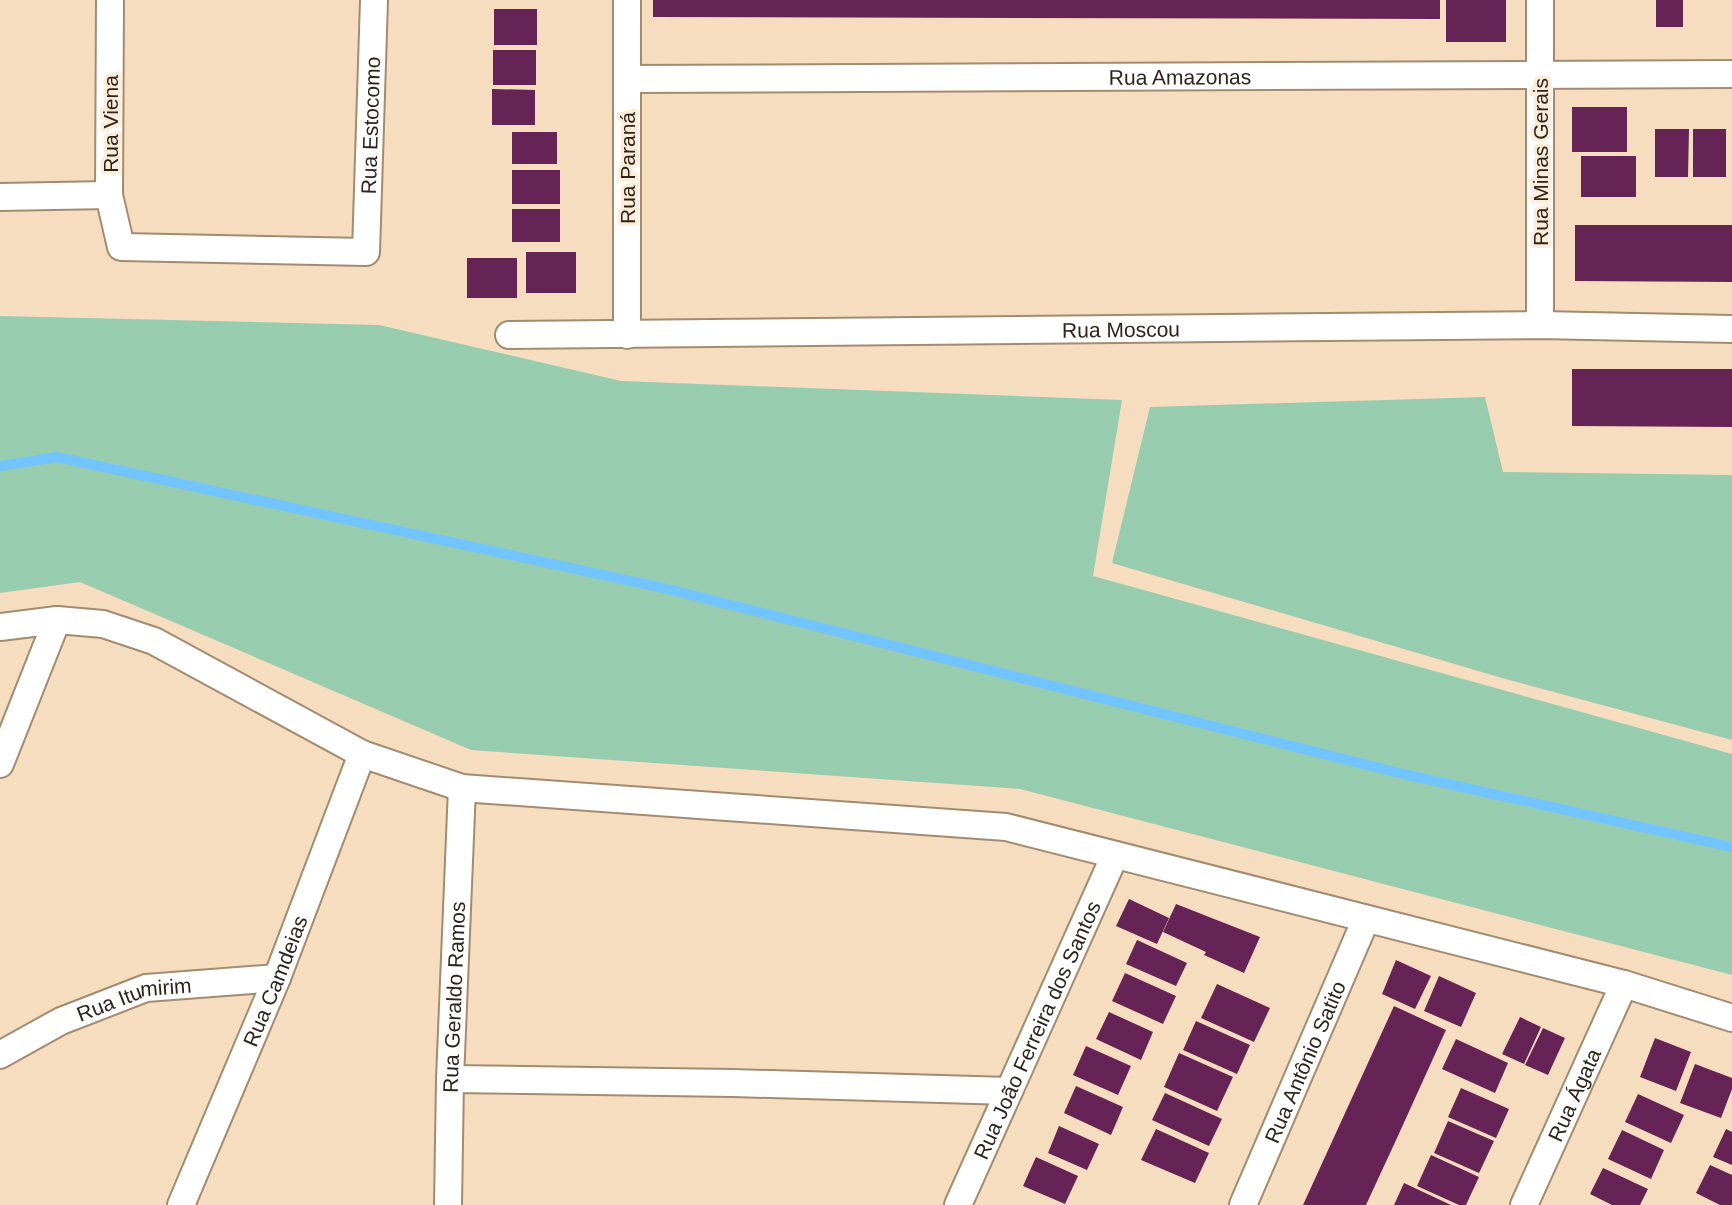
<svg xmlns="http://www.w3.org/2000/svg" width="1732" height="1205" font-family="Arial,sans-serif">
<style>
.green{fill:#97ccae}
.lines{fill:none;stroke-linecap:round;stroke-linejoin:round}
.stream{stroke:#72c4fe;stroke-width:10}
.building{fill:#662355}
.minor-casing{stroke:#a38b6f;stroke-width:30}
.minor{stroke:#fff;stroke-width:26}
.labels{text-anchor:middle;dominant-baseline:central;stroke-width:7;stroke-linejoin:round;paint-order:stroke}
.street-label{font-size:21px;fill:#2d2419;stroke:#fcecda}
</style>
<rect width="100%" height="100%" fill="#f7ddbf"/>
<g class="green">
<path d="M 0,316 L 379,325 L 621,381 L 1122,400 L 1093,576 L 1732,754 L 1732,975 L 1020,789 L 471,750 L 80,582 L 0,593 Z"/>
<path d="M 1485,397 L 1503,472 L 1732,475 L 1732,740 L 1502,678 L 1112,563 L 1150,407 Z"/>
</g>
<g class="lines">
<path class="stream" d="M 0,466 L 57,457 L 663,588 L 1403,774 L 1732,847"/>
</g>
<g class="building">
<path d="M 653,0 L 1440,0 L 1440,19 L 653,17 Z"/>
<rect x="1446" y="0" width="60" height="42"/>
<rect x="1656" y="0" width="27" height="27"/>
<rect x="494" y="9" width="43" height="36"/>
<rect x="493" y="50" width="43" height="35"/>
<path d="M 492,89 L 535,90 L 535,125 L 492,125 Z"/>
<rect x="1572" y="107" width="55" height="45"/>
<path d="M 1655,129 L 1689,129 L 1688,177 L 1655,177 Z"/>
<rect x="1693" y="129" width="33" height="48"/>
<rect x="512" y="132" width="45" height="32"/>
<rect x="1581" y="156" width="55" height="41"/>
<rect x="512" y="170" width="48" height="34"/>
<rect x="512" y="209" width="48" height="33"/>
<path d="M 1575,225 L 1732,225 L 1732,282 L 1575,281 Z"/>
<rect x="526" y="252" width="50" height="41"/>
<rect x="467" y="258" width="50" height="40"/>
<path d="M 1572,369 L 1732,369 L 1732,427 L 1572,426 Z"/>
<path d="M 1129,899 L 1169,918 L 1157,944 L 1116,926 Z"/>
<path d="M 1176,904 L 1260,937 L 1244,973 L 1204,955 L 1206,952 L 1163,932 Z"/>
<path d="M 1137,940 L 1187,963 L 1176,986 L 1126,964 Z"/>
<path d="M 1396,960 L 1431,976 L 1415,1009 L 1382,994 Z"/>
<path d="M 1125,973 L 1176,996 L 1163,1024 L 1112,1001 Z"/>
<path d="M 1439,976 L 1476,993 L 1461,1027 L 1424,1011 Z"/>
<path d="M 1217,984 L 1270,1008 L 1254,1042 L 1201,1018 Z"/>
<path d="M 1394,1006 L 1446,1030 L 1397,1138 L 1366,1205 L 1303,1205 Z"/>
<path d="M 1109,1012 L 1153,1032 L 1141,1060 L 1096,1039 Z"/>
<path d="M 1520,1017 L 1541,1027 L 1524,1064 L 1502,1054 Z"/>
<path d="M 1196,1021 L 1250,1045 L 1237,1074 L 1183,1050 Z"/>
<path d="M 1543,1028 L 1565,1038 L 1548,1075 L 1525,1065 Z"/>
<path d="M 1655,1038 L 1691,1052 L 1676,1091 L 1640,1077 Z"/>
<path d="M 1456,1039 L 1508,1063 L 1495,1093 L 1442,1069 Z"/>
<path d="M 1086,1046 L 1131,1066 L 1118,1095 L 1073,1075 Z"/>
<path d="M 1179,1053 L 1233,1077 L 1217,1111 L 1164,1087 Z"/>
<path d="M 1695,1064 L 1732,1078 L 1732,1089 L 1721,1118 L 1680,1103 Z"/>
<path d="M 1076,1086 L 1123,1107 L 1111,1135 L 1064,1113 Z"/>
<path d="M 1461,1088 L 1509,1109 L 1496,1138 L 1448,1117 Z"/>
<path d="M 1165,1093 L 1222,1119 L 1209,1146 L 1152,1120 Z"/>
<path d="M 1638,1094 L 1684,1115 L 1671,1143 L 1625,1122 Z"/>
<path d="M 1448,1121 L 1494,1141 L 1479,1173 L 1434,1153 Z"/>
<path d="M 1059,1126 L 1099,1144 L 1087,1170 L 1048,1153 Z"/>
<path d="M 1156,1129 L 1209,1153 L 1195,1183 L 1141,1160 Z"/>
<path d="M 1726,1129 L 1732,1132 L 1732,1165 L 1713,1157 Z"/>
<path d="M 1622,1130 L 1664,1150 L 1651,1179 L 1608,1159 Z"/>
<path d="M 1431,1155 L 1479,1177 L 1466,1205 L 1459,1205 L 1417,1186 Z"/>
<path d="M 1036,1157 L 1078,1176 L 1065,1204 L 1023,1186 Z"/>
<path d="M 1710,1165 L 1732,1175 L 1732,1205 L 1720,1205 L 1696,1193 Z"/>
<path d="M 1603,1168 L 1648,1189 L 1640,1205 L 1612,1205 L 1590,1194 Z"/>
<path d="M 1404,1183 L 1451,1205 L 1394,1205 Z"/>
</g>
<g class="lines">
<defs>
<g id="minor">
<path id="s1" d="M 110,0 L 109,195 L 121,247 L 366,252 L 374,0"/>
<path d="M 627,0 L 627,335"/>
<path d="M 1540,0 L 1540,325"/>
<path id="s2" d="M 627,79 L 1732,74"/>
<path d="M 0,197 L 109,195"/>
<path id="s3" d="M 509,335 L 1540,325 L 1732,329"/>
<path d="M 0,627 L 57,620 L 103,624 L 154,641 L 362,754 L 462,788 L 1006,827 L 1624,984 L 1732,1018"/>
<path d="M 0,764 L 57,620"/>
<path id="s4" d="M 0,1055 L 61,1021 L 146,988 L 277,978"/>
<path d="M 450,1079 L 733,1083 L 1009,1091"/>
<path id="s5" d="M 181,1205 L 277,978 L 362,754"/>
<path id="s6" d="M 448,1205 L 450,1079 L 462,788"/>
<path id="s7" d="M 958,1205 L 1115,855"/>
<path id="s8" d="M 1243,1205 L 1366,919"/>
<path id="s9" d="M 1524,1205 L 1624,984"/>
</g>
</defs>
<use href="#minor" class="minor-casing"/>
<use href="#minor" class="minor"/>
</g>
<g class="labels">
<g class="street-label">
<text stroke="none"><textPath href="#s2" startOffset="553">Rua Amazonas</textPath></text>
<text transform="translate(110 124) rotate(-90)">Rua Viena</text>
<text stroke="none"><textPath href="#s1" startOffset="620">Rua Estocomo</textPath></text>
<text transform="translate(1540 162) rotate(-90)">Rua Minas Gerais</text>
<text transform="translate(627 168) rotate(-90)">Rua Paraná</text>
<text stroke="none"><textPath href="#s3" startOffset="612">Rua Moscou</textPath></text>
<text stroke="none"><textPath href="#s5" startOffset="243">Rua Camdeias</textPath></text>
<text stroke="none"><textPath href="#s6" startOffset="208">Rua Geraldo Ramos</textPath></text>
<text stroke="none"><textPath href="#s4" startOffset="147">Rua Itumirim</textPath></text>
<text stroke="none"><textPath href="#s7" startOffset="192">Rua João Ferreira dos Santos</textPath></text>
<text stroke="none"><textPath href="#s8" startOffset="156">Rua Antônio Satito</textPath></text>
<text stroke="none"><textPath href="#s9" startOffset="121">Rua Ágata</textPath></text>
</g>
</g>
</svg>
